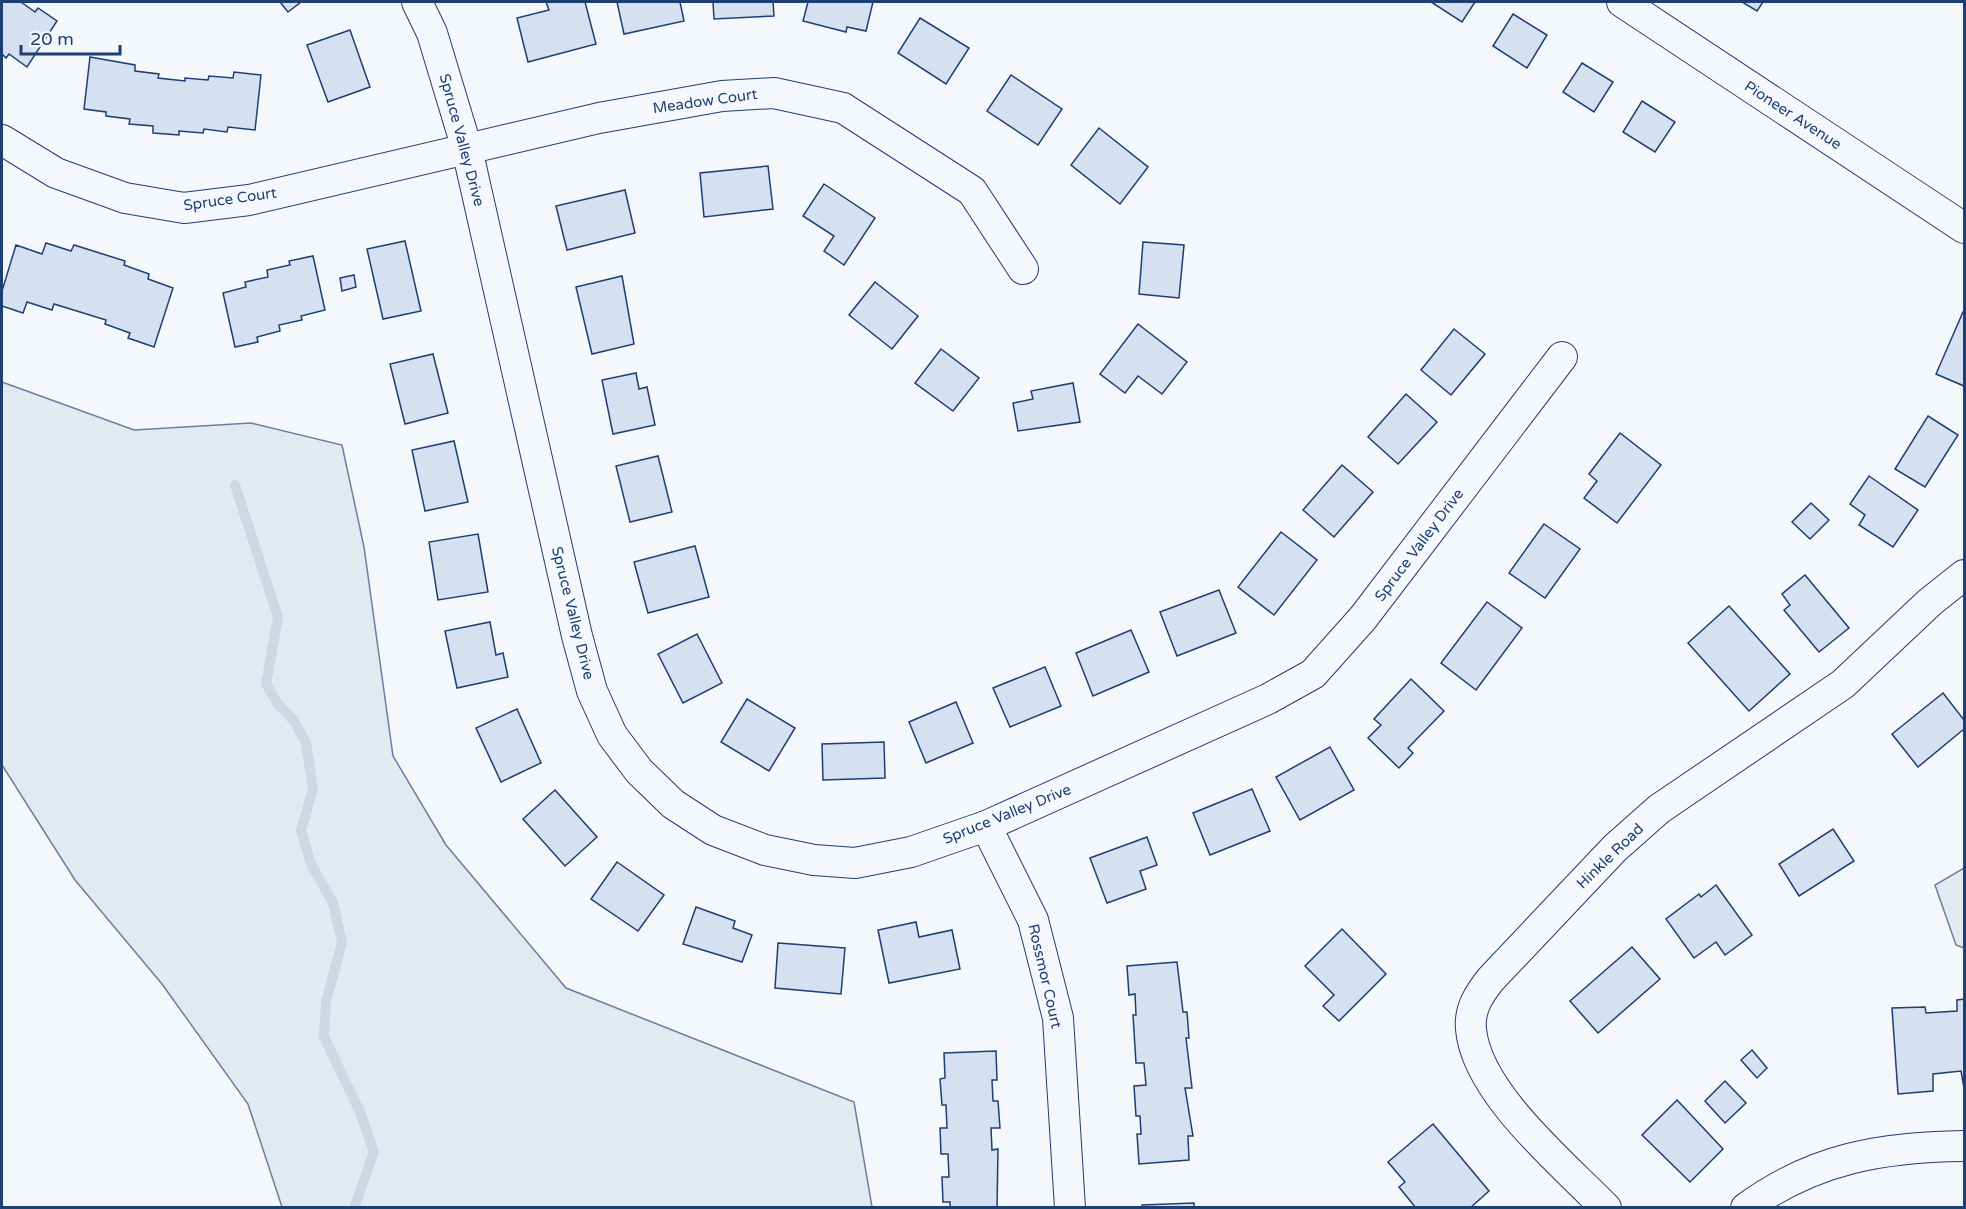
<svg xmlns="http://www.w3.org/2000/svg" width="1966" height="1209" font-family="'Varela Round',sans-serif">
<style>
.green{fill:#e3e9f0;stroke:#687fa3;stroke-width:1.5}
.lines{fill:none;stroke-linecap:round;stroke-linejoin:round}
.stream{stroke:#cfd7e4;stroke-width:10}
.building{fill:#d5e0f0;stroke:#1d3f73;stroke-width:1.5}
.minor-casing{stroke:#1d3f73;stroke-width:32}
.minor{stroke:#f4f7fb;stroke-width:30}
.labels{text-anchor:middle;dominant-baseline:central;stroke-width:4.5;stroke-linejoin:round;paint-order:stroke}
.street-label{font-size:15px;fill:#1d3f73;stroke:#f4f7fb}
</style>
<rect width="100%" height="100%" fill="#f4f7fb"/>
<g class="green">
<path d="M 2,382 L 134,430 L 251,423 L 342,445 L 364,547 L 393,756 L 446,845 L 566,988 L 854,1102 L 872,1207 L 282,1207 L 248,1104 L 162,984 L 75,880 L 2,765 Z"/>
<path d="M 1964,868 L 1964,948 L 1956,945 L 1935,885 Z"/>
</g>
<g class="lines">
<path class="stream" d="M 235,485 L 278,617 L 266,684 L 278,704 L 294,721 L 306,743 L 313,789 L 301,831 L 311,864 L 333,903 L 342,942 L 326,1002 L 324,1037 L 360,1112 L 374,1152 L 354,1208"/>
</g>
<g class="building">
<path d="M 2,2 L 21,2 L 35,12 L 38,8 L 57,21 L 27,67 L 9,54 L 6,58 L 2,54 Z"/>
<path d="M 280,2 L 301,2 L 288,12 Z"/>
<path d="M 546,2 L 585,2 L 596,44 L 528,62 L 517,18 L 549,10 Z"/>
<path d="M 617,2 L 680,2 L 684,21 L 624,34 Z"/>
<path d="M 713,2 L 773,2 L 774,16 L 714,19 Z"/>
<path d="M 808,2 L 873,2 L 866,31 L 847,27 L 846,32 L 803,21 Z"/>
<path d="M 1431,2 L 1475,2 L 1462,22 Z"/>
<path d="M 1742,2 L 1763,2 L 1757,11 Z"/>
<path d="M 1513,14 L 1547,35 L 1527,68 L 1493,46 Z"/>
<path d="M 920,18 L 969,48 L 946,84 L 898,53 Z"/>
<path d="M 350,30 L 370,87 L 328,102 L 307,45 Z"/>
<path d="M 90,57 L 135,65 L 135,71 L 159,74 L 158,78 L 185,81 L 185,78 L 208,80 L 209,76 L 233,78 L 234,72 L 261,75 L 255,130 L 228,127 L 227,132 L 204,129 L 203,133 L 179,131 L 179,135 L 153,133 L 153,126 L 129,124 L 130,119 L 106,116 L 106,112 L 84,109 Z"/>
<path d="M 1582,63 L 1613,82 L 1594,112 L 1563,92 Z"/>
<path d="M 1011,75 L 1062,109 L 1038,145 L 987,111 Z"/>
<path d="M 1642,101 L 1675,122 L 1655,152 L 1623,132 Z"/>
<path d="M 1099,128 L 1148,167 L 1120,204 L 1071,165 Z"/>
<path d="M 768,166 L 773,209 L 704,217 L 700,173 Z"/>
<path d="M 824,184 L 875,218 L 844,265 L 824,251 L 834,236 L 803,216 Z"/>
<path d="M 625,190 L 635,233 L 567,250 L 556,206 Z"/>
<path d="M 405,241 L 421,311 L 383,319 L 367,249 Z"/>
<path d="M 1143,242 L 1184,245 L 1179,298 L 1139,294 Z"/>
<path d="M 46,243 L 71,251 L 74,245 L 125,261 L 124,265 L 149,274 L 148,279 L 173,288 L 154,347 L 128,338 L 130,333 L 105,324 L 106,320 L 54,304 L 52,310 L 27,302 L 23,313 L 2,306 L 2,291 L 16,245 L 42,254 Z"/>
<path d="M 313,256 L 325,310 L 301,316 L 302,320 L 279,325 L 280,331 L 257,337 L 258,342 L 235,347 L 223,293 L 246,287 L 245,282 L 268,277 L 267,270 L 290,265 L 289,261 Z"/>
<path d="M 354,275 L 356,287 L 342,291 L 340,278 Z"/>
<path d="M 622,276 L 634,344 L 592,354 L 576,287 Z"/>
<path d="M 875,282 L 918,316 L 892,349 L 849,315 Z"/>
<path d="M 1963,312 L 1964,312 L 1964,386 L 1936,374 Z"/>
<path d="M 1138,324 L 1187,362 L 1162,394 L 1138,376 L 1125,393 L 1100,374 Z"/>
<path d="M 1454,329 L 1485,354 L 1451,395 L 1421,370 Z"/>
<path d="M 941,349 L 979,378 L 953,411 L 915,383 Z"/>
<path d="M 433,354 L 448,413 L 405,424 L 390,364 Z"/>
<path d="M 636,373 L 639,389 L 647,387 L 655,425 L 613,434 L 602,380 Z"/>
<path d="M 1073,383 L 1080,422 L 1018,431 L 1013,403 L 1033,399 L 1031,391 Z"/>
<path d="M 1406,394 L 1437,422 L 1398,464 L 1368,437 Z"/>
<path d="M 1928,416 L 1958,435 L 1925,487 L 1895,469 Z"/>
<path d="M 1620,433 L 1661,465 L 1617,523 L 1584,498 L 1597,481 L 1589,474 Z"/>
<path d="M 454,441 L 468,502 L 425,511 L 412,450 Z"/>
<path d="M 658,456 L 672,512 L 630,522 L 616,466 Z"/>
<path d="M 1342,465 L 1373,492 L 1334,537 L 1303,510 Z"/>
<path d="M 1869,476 L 1918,510 L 1893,547 L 1859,525 L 1865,515 L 1850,504 Z"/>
<path d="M 1811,503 L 1829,520 L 1810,539 L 1792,522 Z"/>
<path d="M 1544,524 L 1580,549 L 1545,598 L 1509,573 Z"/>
<path d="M 1281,532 L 1317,560 L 1274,615 L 1238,587 Z"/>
<path d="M 478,534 L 488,592 L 438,600 L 429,542 Z"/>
<path d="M 695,546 L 709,597 L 648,613 L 634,562 Z"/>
<path d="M 1805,575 L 1849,628 L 1819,652 L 1784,610 L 1790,605 L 1782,594 Z"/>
<path d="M 1219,590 L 1236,633 L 1177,656 L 1160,612 Z"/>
<path d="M 1487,602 L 1522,628 L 1476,690 L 1441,663 Z"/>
<path d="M 1729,606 L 1790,674 L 1749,711 L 1688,643 Z"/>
<path d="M 490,622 L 496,655 L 503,653 L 508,677 L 457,688 L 445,631 Z"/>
<path d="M 1131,630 L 1149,672 L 1093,696 L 1076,653 Z"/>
<path d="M 697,634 L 722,683 L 683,703 L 658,654 Z"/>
<path d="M 1045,667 L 1061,706 L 1010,727 L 993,688 Z"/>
<path d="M 1411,679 L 1444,711 L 1408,748 L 1413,753 L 1399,768 L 1368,738 L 1381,725 L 1374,719 Z"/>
<path d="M 1943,693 L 1964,720 L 1964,729 L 1918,767 L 1892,734 Z"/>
<path d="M 747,699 L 795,728 L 769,771 L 721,742 Z"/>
<path d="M 956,702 L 973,743 L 926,763 L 909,722 Z"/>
<path d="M 517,709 L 541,763 L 501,782 L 476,728 Z"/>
<path d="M 884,742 L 885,778 L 823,780 L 822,744 Z"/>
<path d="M 1330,747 L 1354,790 L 1300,820 L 1276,777 Z"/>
<path d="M 1252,789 L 1270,831 L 1210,855 L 1193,813 Z"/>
<path d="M 555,790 L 597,837 L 565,866 L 523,819 Z"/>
<path d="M 1833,829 L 1854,861 L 1799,896 L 1779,864 Z"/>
<path d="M 1147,837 L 1157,865 L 1140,871 L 1146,889 L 1107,903 L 1090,858 Z"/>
<path d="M 617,862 L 664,895 L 638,931 L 591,899 Z"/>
<path d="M 1716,885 L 1752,935 L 1725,955 L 1716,942 L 1694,958 L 1666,919 L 1699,894 L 1701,897 Z"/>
<path d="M 696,907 L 735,921 L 733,928 L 752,935 L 742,962 L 683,944 Z"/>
<path d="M 916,922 L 919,937 L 952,930 L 960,969 L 889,983 L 878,930 Z"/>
<path d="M 1342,929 L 1386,974 L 1339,1021 L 1323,1006 L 1334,995 L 1305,966 Z"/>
<path d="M 778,943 L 845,948 L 841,994 L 775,988 Z"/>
<path d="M 1632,947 L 1660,979 L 1598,1033 L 1570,1001 Z"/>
<path d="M 1177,962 L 1183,1012 L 1187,1012 L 1189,1038 L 1186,1038 L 1192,1088 L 1185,1088 L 1193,1136 L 1188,1136 L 1189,1160 L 1139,1164 L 1137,1134 L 1141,1134 L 1140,1116 L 1136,1116 L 1134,1086 L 1146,1085 L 1144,1063 L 1136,1063 L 1133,1015 L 1136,1015 L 1135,994 L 1129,995 L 1127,966 Z"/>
<path d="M 1964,999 L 1964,1088 L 1961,1071 L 1933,1074 L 1933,1091 L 1898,1094 L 1892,1008 L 1925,1007 L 1926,1013 L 1957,1011 L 1957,1000 Z"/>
<path d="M 1752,1050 L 1767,1068 L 1757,1078 L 1741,1060 Z"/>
<path d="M 996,1051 L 997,1080 L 992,1080 L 993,1101 L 998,1101 L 1000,1128 L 991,1128 L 992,1150 L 998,1149 L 997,1208 L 950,1208 L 950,1202 L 943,1202 L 942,1177 L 949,1177 L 948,1154 L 941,1154 L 940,1128 L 947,1128 L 946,1105 L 942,1105 L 940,1079 L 945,1078 L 944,1053 Z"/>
<path d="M 1725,1081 L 1746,1103 L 1725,1123 L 1705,1101 Z"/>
<path d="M 1677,1100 L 1723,1149 L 1690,1182 L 1642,1135 Z"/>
<path d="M 1433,1124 L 1489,1191 L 1470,1208 L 1416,1208 L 1399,1187 L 1405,1182 L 1388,1162 Z"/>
<path d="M 1194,1203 L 1194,1208 L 1142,1208 L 1142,1205 Z"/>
</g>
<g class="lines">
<defs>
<g id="minor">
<path d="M 417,2 L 432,33 L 467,149 L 577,636 L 592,691 L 612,735 L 639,771 L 673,804 L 713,830 L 765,850 L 814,860 L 855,863 L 911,852 L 986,826 L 1268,699 L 1313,674 L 1363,618 L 1562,357"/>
<path d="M 1622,2 L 1964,228"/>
<path d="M 2,140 L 56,173 L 125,198 L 184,208 L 249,200 L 599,118 L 722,96 L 774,93 L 843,108 L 972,191 L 1023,269"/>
<path d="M 986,826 L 1033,920 L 1058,1018 L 1070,1208"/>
<path d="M 1606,1208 C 1563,1164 1476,1092 1471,1029 C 1469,1009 1479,994 1491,979 L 1615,848 L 1659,809 L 1843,684 L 1930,602 L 1964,575"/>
<path d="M 1746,1208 C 1814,1158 1883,1147 1964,1146"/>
</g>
</defs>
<use href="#minor" class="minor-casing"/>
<use href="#minor" class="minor"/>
</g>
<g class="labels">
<g class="street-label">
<text transform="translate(705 101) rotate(-8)">Meadow Court</text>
<text transform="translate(1793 115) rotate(33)">Pioneer Avenue</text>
<text transform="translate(462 140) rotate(75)">Spruce Valley Drive</text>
<text transform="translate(230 199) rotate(-8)">Spruce Court</text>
<text transform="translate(1419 545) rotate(-53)">Spruce Valley Drive</text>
<text transform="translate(573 613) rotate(76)">Spruce Valley Drive</text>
<text transform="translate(1007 814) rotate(-22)">Spruce Valley Drive</text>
<text transform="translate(1610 856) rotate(-44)">Hinkle Road</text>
<text transform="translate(1045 976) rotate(77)">Rossmor Court</text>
</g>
</g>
<rect width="1966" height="1209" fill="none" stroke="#1d3f73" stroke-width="6"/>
<path d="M21 45v9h99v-9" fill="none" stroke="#1d3f73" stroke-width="3"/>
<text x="30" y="45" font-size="18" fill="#1d3f73" stroke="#f4f7fb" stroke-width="4.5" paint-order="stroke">20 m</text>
</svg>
